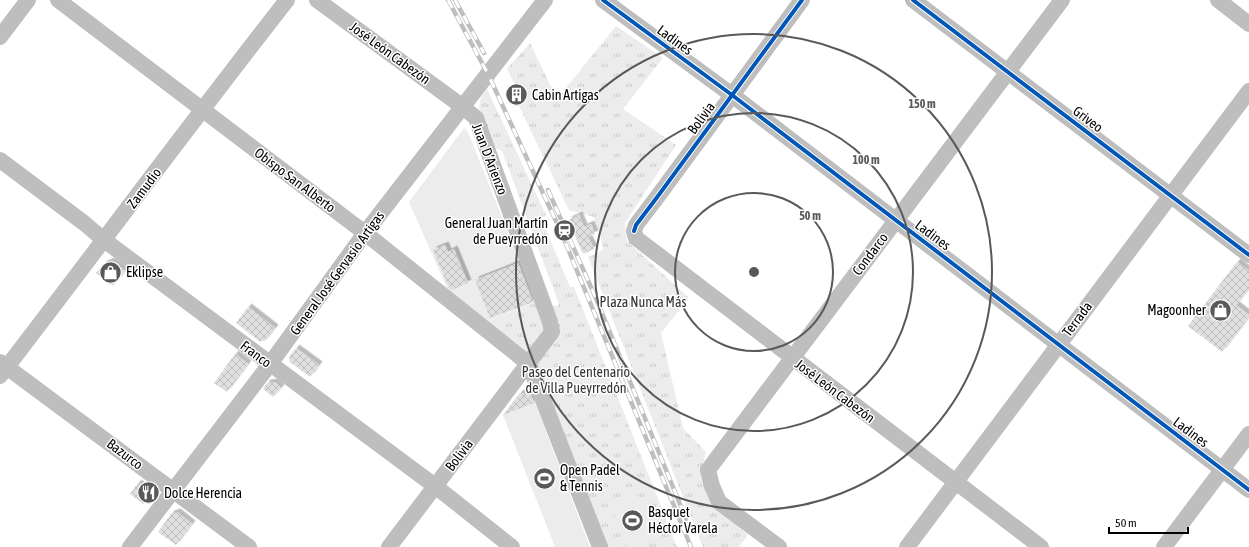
<svg xmlns="http://www.w3.org/2000/svg" width="1249" height="547" font-family="'Asap Condensed',sans-serif">
<style>
.grass{fill:url(#grass-tufts)}
.garden{fill:#ececec}
.building{fill:url(#building-cross-hatch);filter:url(#shadow)}
.lines{fill:none;stroke-linecap:round;stroke-linejoin:round}
.minor{stroke:#bebebe;stroke-width:16}
.rail-casing{stroke:#bebebe;stroke-width:4.5}
.rail{stroke:#fff;stroke-width:3;stroke-dasharray:9;stroke-linecap:butt}
.cycleway-casing{stroke:#fff;stroke-width:6}
.cycleway{stroke:#0057b8;stroke-width:4}
.ring{fill:none;stroke:#595959;stroke-width:2}
.labels{text-anchor:middle;dominant-baseline:central;stroke-width:3;stroke-linejoin:round;paint-order:stroke}
.street-label{font-size:14px;fill:#000;stroke:#fff}
.poi-label{font-size:14px;fill:#000;stroke:#fff;text-anchor:start}
.park-label{font-size:14px;fill:#333;stroke:#fff}
.centre{fill:#595959;stroke:#fff;stroke-width:2}
.ring-label{font-size:12px;text-anchor:middle;font-weight:bold;fill:#595959;stroke:#fff;stroke-width:3;stroke-linejoin:round;paint-order:stroke}
</style>
<defs>
<pattern id="grass-tufts" width="24" height="20" patternUnits="userSpaceOnUse"><rect width="24" height="20" fill="#ececec"/><path d="M3 7l-1-3M5 7V3M7 7l1-3M15 17l-1-3M17 17v-4M19 17l1-3" fill="none" stroke="#c9c9c9"/></pattern>
<pattern id="building-cross-hatch" width="8" height="8" patternUnits="userSpaceOnUse"><rect width="8" height="8" fill="#dfdfdf"/><path d="M0 0l8 8M0 8l8-8" fill="none" stroke="#bebebe"/></pattern>
<filter id="shadow"><feDropShadow dx="3.5" dy="-3.5" stdDeviation="0" flood-color="#0004"/></filter>
</defs>
<rect width="100%" height="100%" fill="#fff"/>
<g class="grass">
<path d="M 616,26 L 663,58 L 623,109 L 676,145 L 625,223 L 627,241 L 689,298 L 661,333 L 683,428 L 706,452 L 702,468 L 717,507 L 748,535 L 739,547 L 703,547 L 588,257 L 600,252 L 603,248 L 601,238 L 594,217 L 569,210 L 517,102 L 520,96 L 507,69 L 530,43 L 557,99 Z"/>
<path d="M 487,89 L 546,215 L 541,218 L 570,287 L 574,287 L 677,547 L 607,547 L 535,366 L 549,305 L 557,307 L 559,304 L 502,151 L 492,147 L 479,113 L 479,107 L 481,97 Z"/>
<path d="M 537,302 L 545,331 L 529,356 L 484,322 Z"/>
</g>
<g class="garden">
<path d="M 464,128 L 468,132 L 536,302 L 484,322 L 447,288 L 409,202 Z"/>
<path d="M 520,393 L 532,395 L 590,547 L 555,547 L 503,415 Z"/>
<path d="M 636,490 L 655,539 L 633,547 L 627,547 L 609,501 Z"/>
</g>
<g class="building">
<path d="M 579,215 L 584,227 L 591,224 L 595,234 L 588,237 L 594,249 L 583,254 L 568,220 Z"/>
<path d="M 445,245 L 448,252 L 454,249 L 468,283 L 452,290 L 449,288 L 433,250 Z"/>
<path d="M 111,261 L 125,271 L 113,286 L 96,273 L 104,264 Z"/>
<path d="M 1237,262 L 1249,271 L 1249,288 L 1236,305 L 1249,315 L 1249,317 L 1222,352 L 1188,326 Z"/>
<path d="M 518,263 L 533,302 L 490,318 L 475,280 Z"/>
<path d="M 248,307 L 275,328 L 265,341 L 259,341 L 236,323 Z"/>
<path d="M 296,348 L 319,365 L 310,377 L 290,362 L 289,357 Z"/>
<path d="M 235,354 L 248,364 L 227,392 L 214,383 Z"/>
<path d="M 275,382 L 281,388 L 273,397 L 263,389 L 267,383 Z"/>
<path d="M 520,393 L 531,395 L 534,403 L 503,415 Z"/>
<path d="M 138,483 L 151,493 L 143,504 L 130,494 Z"/>
<path d="M 177,512 L 192,524 L 176,545 L 158,532 L 171,514 Z"/>
</g>
<g class="lines">
<g class="minor">
<path d="M 58,0 L 365,233 L 529,364"/>
<path d="M 317,0 L 463,107 L 476,118 L 550,322 L 552,332 L 389,547"/>
<path d="M 603,0 L 732,95 L 1249,490"/>
<path d="M 802,0 L 658,196 L 636,225 L 634,231 L 636,238 L 1041,547"/>
<path d="M 913,0 L 1249,255"/>
<path d="M 1218,0 L 1249,24"/>
<path d="M 0,37 L 28,0"/>
<path d="M 0,160 L 84,223 L 104,240 L 435,486 L 512,547"/>
<path d="M 0,362 L 249,547"/>
<path d="M 529,364 L 600,547"/>
<path d="M 0,376 C 96,251 190,124 287,0"/>
<path d="M 130,547 L 270,364 L 365,233 L 545,0"/>
<path d="M 779,547 L 719,502 L 712,486 L 708,470 L 1062,0"/>
<path d="M 907,547 L 1249,91"/>
<path d="M 1164,547 L 1249,434"/>
</g>
<defs>
<g id="rail">
<path d="M 448,0 L 488,74 L 561,232 L 691,547"/>
<path d="M 455,0 L 484,53"/>
<path d="M 548,190 L 598,303 L 686,519"/>
</g>
</defs>
<use href="#rail" class="rail-casing"/>
<use href="#rail" class="rail"/>
<defs>
<g id="cycleway">
<path d="M 603,0 L 732,95 L 1249,490"/>
<path d="M 913,0 L 1249,255"/>
<path d="M 634,231 L 636,225 L 658,196 L 802,0"/>
</g>
</defs>
<use href="#cycleway" class="cycleway-casing"/>
<use href="#cycleway" class="cycleway"/>
</g>
<g class="ring">
<circle cx="754" cy="272" r="79"/>
<circle cx="754" cy="272" r="159"/>
<circle cx="754" cy="272" r="238"/>
</g>
<defs>
<symbol id="building-disc" viewBox="-11 -11 22 22"><circle r="9.5" fill="#595959" stroke="#fff"/><path d="M-4-6H4V6H1V3H-1V6H-4ZM-2.5-4.3h1.7v1.8h-1.7ZM.8-4.3h1.7v1.8H.8ZM-2.5-1h1.7V.8h-1.7ZM.8-1h1.7V.8H.8Z" fill="#fff"/></symbol>
<symbol id="station-disc" viewBox="-11 -11 22 22"><circle r="9.5" fill="#595959" stroke="#fff"/><path d="M-3-6H3Q5-6 5-4V2Q5 4 3 4L4.5 6H3L1.5 4h-3L-3 6H-4.5L-3 4Q-5 4-5 2V-4Q-5-6-3-6ZM-3.5-4v3h7v-3ZM-3.5 1v1.5H-2V1ZM2 1v1.5H3.5V1Z" fill="#fff"/></symbol>
<symbol id="shop-disc" viewBox="-11 -11 22 22"><circle r="9.5" fill="#595959" stroke="#fff"/><path d="M-5-2.5h2.3a2.7 3.5 0 0 1 5.4 0H5L5.5 6h-11ZM-1.5-2.5h3a1.5 2.3 0 0 0-3 0Z" fill="#fff"/></symbol>
<symbol id="stadium-disc" viewBox="-11 -11 22 22"><circle r="9.5" fill="#595959" stroke="#fff"/><path d="M0-5a6.5 5 0 1 0 0 10a6.5 5 0 1 0 0-10ZM-3.5-1.8h7v3.6h-7Z" fill="#fff"/></symbol>
<symbol id="restaurant-disc" viewBox="-11 -11 22 22"><circle r="9.5" fill="#595959" stroke="#fff"/><path d="M-5-6h1v4h1v-4h1v4h1v-4h1v5L-1.5 .5V6h-2V.5L-5-1ZM5-6V6H3V1.5H1.5Q1.5-4 5-6Z" fill="#fff"/></symbol>
</defs>
<g fill-rule="evenodd">
<use href="#building-disc" x="504" y="82" width="25" height="25"/>
<use href="#station-disc" x="552" y="218" width="25" height="25"/>
<use href="#shop-disc" x="98" y="260" width="25" height="25"/>
<use href="#shop-disc" x="1208" y="298" width="25" height="25"/>
<use href="#stadium-disc" x="532" y="466" width="25" height="25"/>
<use href="#restaurant-disc" x="136" y="480" width="25" height="25"/>
<use href="#stadium-disc" x="620" y="508" width="25" height="25"/>
</g>
<g class="labels">
<g class="street-label">
<text transform="translate(675 40) rotate(36)">Ladines</text>
<text transform="translate(390 53) rotate(36)">José León Cabezón</text>
<text transform="translate(701 118) rotate(-54)">Bolivia</text>
<text transform="translate(1088 119) rotate(37)">Griveo</text>
<text transform="translate(490 159) rotate(69)">Juan D’Arienzo</text>
<text transform="translate(295 180) rotate(37)">Obispo San Alberto</text>
<text transform="translate(144 188) rotate(-53)">Zamudio</text>
<text transform="translate(933 235) rotate(37)">Ladines</text>
<text transform="translate(870 254) rotate(-53)">Condarco</text>
<text transform="translate(337 273) rotate(-54)">General José Gervasio Artigas</text>
<text transform="translate(1077 319) rotate(-53)">Terrada</text>
<text transform="translate(256 354) rotate(37)">Franco</text>
<text transform="translate(835 391) rotate(37)">José León Cabezón</text>
<text transform="translate(1191 432) rotate(37)">Ladines</text>
<text transform="translate(125 454) rotate(37)">Bazurco</text>
<text transform="translate(459 455) rotate(-53)">Bolivia</text>
</g>
<g class="poi-label">
<text x="532" y="95">Cabin Artigas</text>
<text x="548" y="223" text-anchor="end">General Juan Martín<tspan x="548" dy="16">de Pueyrredón</tspan></text>
<text x="126" y="272">Eklipse</text>
<text x="1206" y="310" text-anchor="end">Magoonher</text>
<text x="560" y="470">Open Padel<tspan x="560" dy="16">&amp; Tennis</tspan></text>
<text x="164" y="493">Dolce Herencia</text>
<text x="648" y="512">Basquet<tspan x="648" dy="16">Héctor Varela</tspan></text>
</g>
<g class="park-label">
<text x="643" y="302">Plaza Nunca Más</text>
<text x="576" y="372">Paseo del Centenario<tspan x="576" dy="16">de Villa Pueyrredón</tspan></text>
</g>
</g>
<circle cx="754" cy="272" r="6" class="centre"/>
<g class="ring-label">
<text x="922" y="108">150 m</text>
<text x="866" y="164">100 m</text>
<text x="810" y="220">50 m</text>
</g>
<path d="M1109 527v6h79v-6" fill="none" stroke="#000000" stroke-width="2"/>
<text x="1115" y="527" font-size="12" fill="#000000" stroke="#ffffff" stroke-width="3" paint-order="stroke">50 m</text>
</svg>
